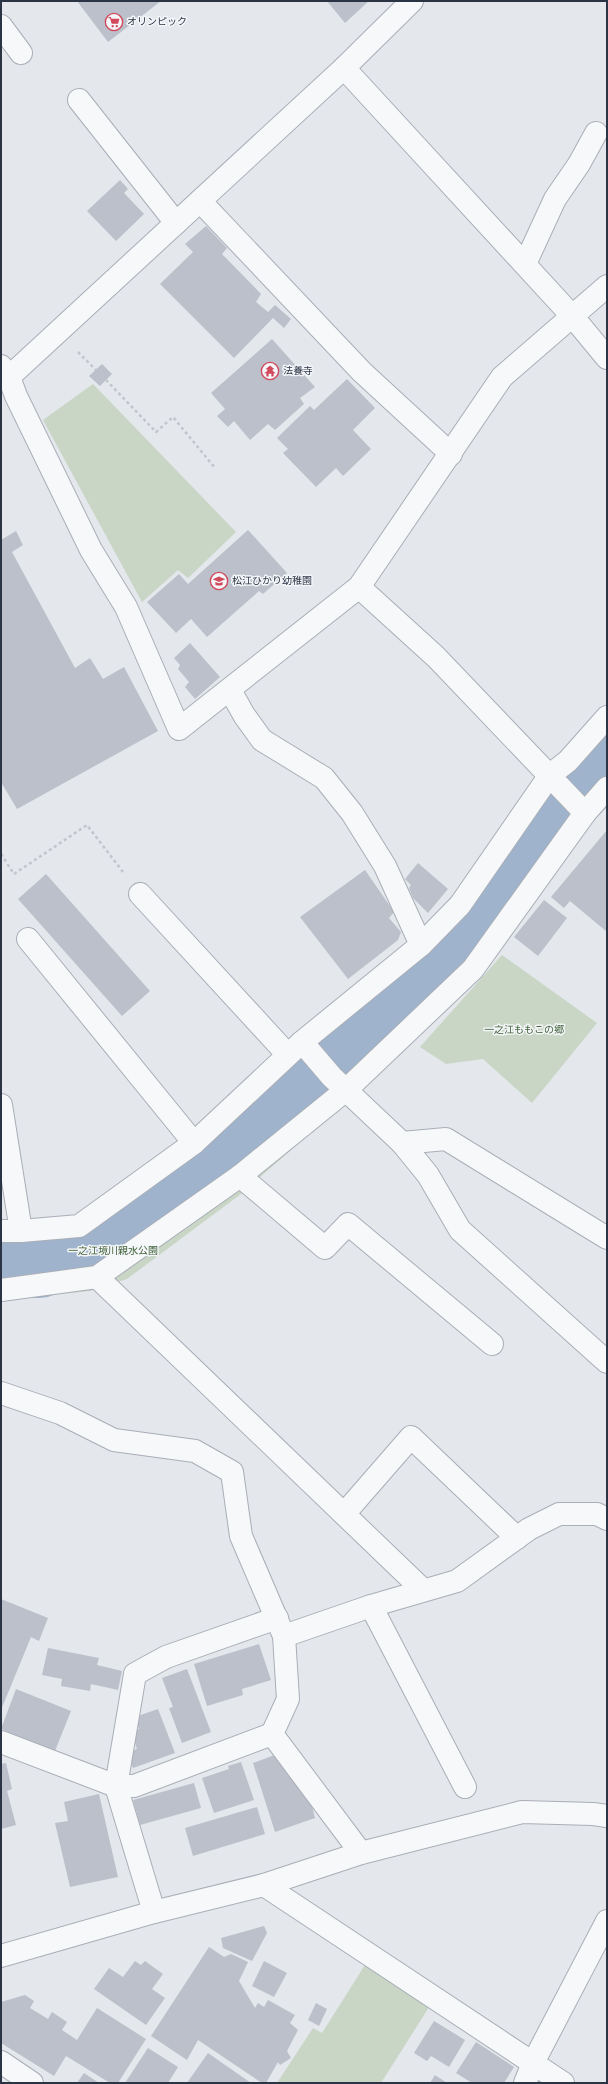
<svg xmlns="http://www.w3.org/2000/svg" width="608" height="2084" font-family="'Fira Sans Condensed','Noto Sans JP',sans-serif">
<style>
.green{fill:#c9d6c5}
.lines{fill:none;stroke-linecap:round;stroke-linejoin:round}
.river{stroke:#9fb4cc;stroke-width:60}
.building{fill:#bbc0ca}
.minor-casing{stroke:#a9aeb7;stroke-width:24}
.path{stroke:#c2c5cb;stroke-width:2.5;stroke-dasharray:3 3;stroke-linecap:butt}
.minor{stroke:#f7f8fa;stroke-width:22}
.labels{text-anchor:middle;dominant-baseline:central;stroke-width:3;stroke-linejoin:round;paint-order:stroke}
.poi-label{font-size:10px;fill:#2b3445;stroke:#f4f6f9;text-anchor:start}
.park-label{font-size:10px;fill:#3f6138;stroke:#f4f6f9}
</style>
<rect width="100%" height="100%" fill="#e4e7ec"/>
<g class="green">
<path d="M 93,384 L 236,532 L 188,578 L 178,570 L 142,602 L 43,420 Z"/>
<path d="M 607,734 L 607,805 L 569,839 L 373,1076 L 329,1034 L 438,948 L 476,906 L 512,851 L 550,800 Z"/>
<path d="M 502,955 L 597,1023 L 532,1103 L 483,1059 L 446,1064 L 420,1047 Z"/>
<path d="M 288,1070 L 331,1115 L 241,1194 L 127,1279 L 90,1291 L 1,1300 L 1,1246 L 29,1245 L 60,1238 L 112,1219 L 206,1148 Z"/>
<path d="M 365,1965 L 431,2004 L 381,2083 L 277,2083 L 313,2028 L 322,2033 Z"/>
</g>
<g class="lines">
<path class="river" d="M 1,1268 L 40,1268 L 107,1235 L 447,968 L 492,909 L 551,821 L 607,764"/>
</g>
<g class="building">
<path d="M 77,1 L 161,1 L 108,42 Z"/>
<path d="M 327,1 L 369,1 L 345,23 Z"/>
<path d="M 120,180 L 128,189 L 124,193 L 144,214 L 116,241 L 87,211 Z"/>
<path d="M 206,226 L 227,248 L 222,254 L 261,294 L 256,302 L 268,312 L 275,305 L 291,319 L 284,328 L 273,318 L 234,358 L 160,284 L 193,252 L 185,244 Z"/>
<path d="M 272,339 L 315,387 L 300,398 L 304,404 L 275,430 L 268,424 L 250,440 L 234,421 L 228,427 L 217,416 L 225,409 L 211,393 Z"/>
<path d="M 102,364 L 112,374 L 100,386 L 89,376 Z"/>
<path d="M 347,379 L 375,408 L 353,430 L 371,449 L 343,476 L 336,468 L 316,487 L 283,453 L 288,449 L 277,438 L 310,406 L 314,410 Z"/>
<path d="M 248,530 L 287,573 L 263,594 L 259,591 L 207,637 L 191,619 L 176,633 L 147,602 L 179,574 L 188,584 Z"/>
<path d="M 16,531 L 23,545 L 12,552 L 75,668 L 90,658 L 103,679 L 124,667 L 158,731 L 17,809 L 1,782 L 1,540 Z"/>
<path d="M 190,643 L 220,677 L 195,699 L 185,687 L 189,682 L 178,669 L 180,665 L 174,658 Z"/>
<path d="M 607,830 L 607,932 L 570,901 L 564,908 L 551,897 Z"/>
<path d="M 418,863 L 448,889 L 428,913 L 413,898 L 409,888 L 411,885 L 405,879 Z"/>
<path d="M 365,870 L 394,912 L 389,918 L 401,932 L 398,940 L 348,979 L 300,917 Z"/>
<path d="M 46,874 L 150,991 L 122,1016 L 18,899 Z"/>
<path d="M 544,900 L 567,918 L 538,956 L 514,937 Z"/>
<path d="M 1,1599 L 48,1618 L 39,1641 L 31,1637 L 1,1710 Z"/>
<path d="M 259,1644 L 271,1680 L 242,1689 L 243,1695 L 207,1706 L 194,1664 Z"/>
<path d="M 48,1648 L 99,1658 L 97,1665 L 122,1671 L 118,1690 L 91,1684 L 90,1691 L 61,1686 L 62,1679 L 42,1675 Z"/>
<path d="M 187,1669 L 211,1732 L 182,1743 L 169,1708 L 173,1707 L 162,1678 Z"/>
<path d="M 16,1689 L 71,1711 L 55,1751 L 1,1729 Z"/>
<path d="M 158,1709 L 175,1753 L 133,1768 L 127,1753 L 137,1749 L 131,1732 L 139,1729 L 135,1717 Z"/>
<path d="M 277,1754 L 312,1806 L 315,1818 L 275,1832 L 253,1763 Z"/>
<path d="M 241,1762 L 254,1800 L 214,1813 L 202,1778 L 229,1769 L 228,1766 Z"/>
<path d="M 6,1763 L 12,1789 L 7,1791 L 16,1825 L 1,1829 L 1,1764 Z"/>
<path d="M 194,1783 L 201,1808 L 140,1825 L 133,1800 Z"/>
<path d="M 99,1794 L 118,1877 L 70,1887 L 55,1823 L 68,1821 L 64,1802 Z"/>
<path d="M 257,1807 L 265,1834 L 193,1856 L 185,1828 Z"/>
<path d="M 264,1926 L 267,1933 L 252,1961 L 223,1948 L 221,1938 Z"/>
<path d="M 209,1947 L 224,1957 L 231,1954 L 248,1962 L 239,1981 L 255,2008 L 258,2003 L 264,2007 L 268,2000 L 295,2015 L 290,2023 L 298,2030 L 287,2051 L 291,2058 L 280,2065 L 278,2062 L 266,2083 L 262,2083 L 198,2040 L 187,2060 L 151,2036 Z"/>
<path d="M 135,1961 L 141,1965 L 145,1961 L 163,1974 L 152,1989 L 165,1998 L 146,2025 L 94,1989 L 109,1968 L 123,1977 Z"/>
<path d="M 264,1961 L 287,1973 L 274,1997 L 252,1986 Z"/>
<path d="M 25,1995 L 34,2001 L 30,2008 L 48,2019 L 52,2012 L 67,2022 L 62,2030 L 77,2040 L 97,2008 L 146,2039 L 118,2083 L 110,2083 L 66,2056 L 54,2076 L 1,2043 L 1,2002 Z"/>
<path d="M 316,2003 L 327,2009 L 319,2026 L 308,2020 Z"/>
<path d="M 434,2021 L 465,2040 L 449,2067 L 431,2056 L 427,2061 L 414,2053 Z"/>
<path d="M 476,2042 L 514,2067 L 504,2083 L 472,2083 L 456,2073 Z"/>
<path d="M 148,2048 L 178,2067 L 168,2083 L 125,2083 Z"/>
<path d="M 208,2053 L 251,2083 L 187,2083 Z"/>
<path d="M 84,2073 L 99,2083 L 77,2083 Z"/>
<path d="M 435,2075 L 447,2083 L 430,2083 Z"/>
</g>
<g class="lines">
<defs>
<g id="minor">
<path d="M 1,26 L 21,53"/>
<path d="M 344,68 L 573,317 L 607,358"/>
<path d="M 79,100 L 176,223"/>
<path d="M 200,201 L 362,372 L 451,454"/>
<path d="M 525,264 L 555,199 L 579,164 L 596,133"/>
<path d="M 1,366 L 9,377 L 16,396 L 91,550 L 126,607 L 179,729 L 359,587 L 502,377 L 607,286"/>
<path d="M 9,377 L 344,68 L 412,1"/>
<path d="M 359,587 L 436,657 L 585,813"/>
<path d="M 230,690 L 244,715 L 262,740 L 324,778 L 352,813 L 385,866 L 421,945"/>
<path d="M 140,894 L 287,1054"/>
<path d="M 28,939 L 194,1143"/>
<path d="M 302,1042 L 332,1077 L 402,1143 L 428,1175 L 460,1230 L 607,1362"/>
<path d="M 1,1105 L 21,1231"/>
<path d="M 402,1143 L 446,1139 L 607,1238"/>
<path d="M 240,1176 L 325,1248 L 348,1224 L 492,1344"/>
<path d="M 1,1231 L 21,1231 L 79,1226 L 194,1143 L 302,1042 L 421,945 L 460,905 L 550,775 L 568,761 L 607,717"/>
<path d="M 97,1277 L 423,1590"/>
<path d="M 1,1290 L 97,1277 L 240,1176 L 346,1090 L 473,969 L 585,813 L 607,788"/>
<path d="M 1,1393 L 60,1413 L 114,1440 L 195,1451 L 232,1472 L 241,1536 L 284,1636 L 288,1699 L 272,1734 L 361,1853"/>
<path d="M 344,1514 L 411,1437 L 517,1538"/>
<path d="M 371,1606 L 465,1787"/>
<path d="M 284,1636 L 371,1606 L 457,1581 L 529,1529 L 559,1514 L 597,1514 L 607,1519"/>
<path d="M 1,1742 L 116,1786 L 134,1786 L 272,1734"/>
<path d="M 264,1885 L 563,2083"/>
<path d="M 154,1912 L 116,1786 L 135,1674 L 166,1657 L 277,1618"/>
<path d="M 1,1956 L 154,1912 L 264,1885 L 361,1853 L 522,1812 L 593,1814 L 607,1816"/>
<path d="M 1,2062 L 32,2083"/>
<path d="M 525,2083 L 533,2063 L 607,1921"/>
</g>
</defs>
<use href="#minor" class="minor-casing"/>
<g class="path">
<path d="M 78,352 L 96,370"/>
<path d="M 106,380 L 156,432 L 173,417 L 215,468"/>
<path d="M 1,854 L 14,874 L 87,825 L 123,872"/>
</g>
<use href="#minor" class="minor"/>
</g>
<defs>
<symbol id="supermarket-ring" viewBox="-11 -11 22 22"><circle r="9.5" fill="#f4f6f9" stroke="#d1495b" stroke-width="1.5"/><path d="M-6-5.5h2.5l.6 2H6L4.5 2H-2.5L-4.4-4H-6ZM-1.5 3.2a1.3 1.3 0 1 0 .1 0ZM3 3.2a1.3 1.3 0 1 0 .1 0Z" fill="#d1495b"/></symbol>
<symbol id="temple-ring" viewBox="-11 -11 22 22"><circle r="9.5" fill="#f4f6f9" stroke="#d1495b" stroke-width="1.5"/><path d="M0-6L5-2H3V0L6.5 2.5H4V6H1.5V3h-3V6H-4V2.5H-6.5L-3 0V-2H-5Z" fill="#d1495b"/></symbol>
<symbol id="school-ring" viewBox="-11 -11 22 22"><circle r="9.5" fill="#f4f6f9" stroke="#d1495b" stroke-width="1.5"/><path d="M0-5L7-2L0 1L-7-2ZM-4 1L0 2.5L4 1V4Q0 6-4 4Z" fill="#d1495b"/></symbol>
</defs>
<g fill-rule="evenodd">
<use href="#supermarket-ring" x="104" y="12" width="20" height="20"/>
<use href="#temple-ring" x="260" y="361" width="20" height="20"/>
<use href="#school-ring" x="209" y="571" width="20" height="20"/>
</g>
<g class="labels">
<g class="poi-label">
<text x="127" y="22">オリンピック</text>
<text x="283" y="371">法養寺</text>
<text x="232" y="581">松江ひかり幼稚園</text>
</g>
<g class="park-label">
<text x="524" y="1030">一之江ももこの郷</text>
<text x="113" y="1251">一之江境川親水公園</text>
</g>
</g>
<rect width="608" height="2084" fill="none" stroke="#2b3445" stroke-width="4"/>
</svg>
